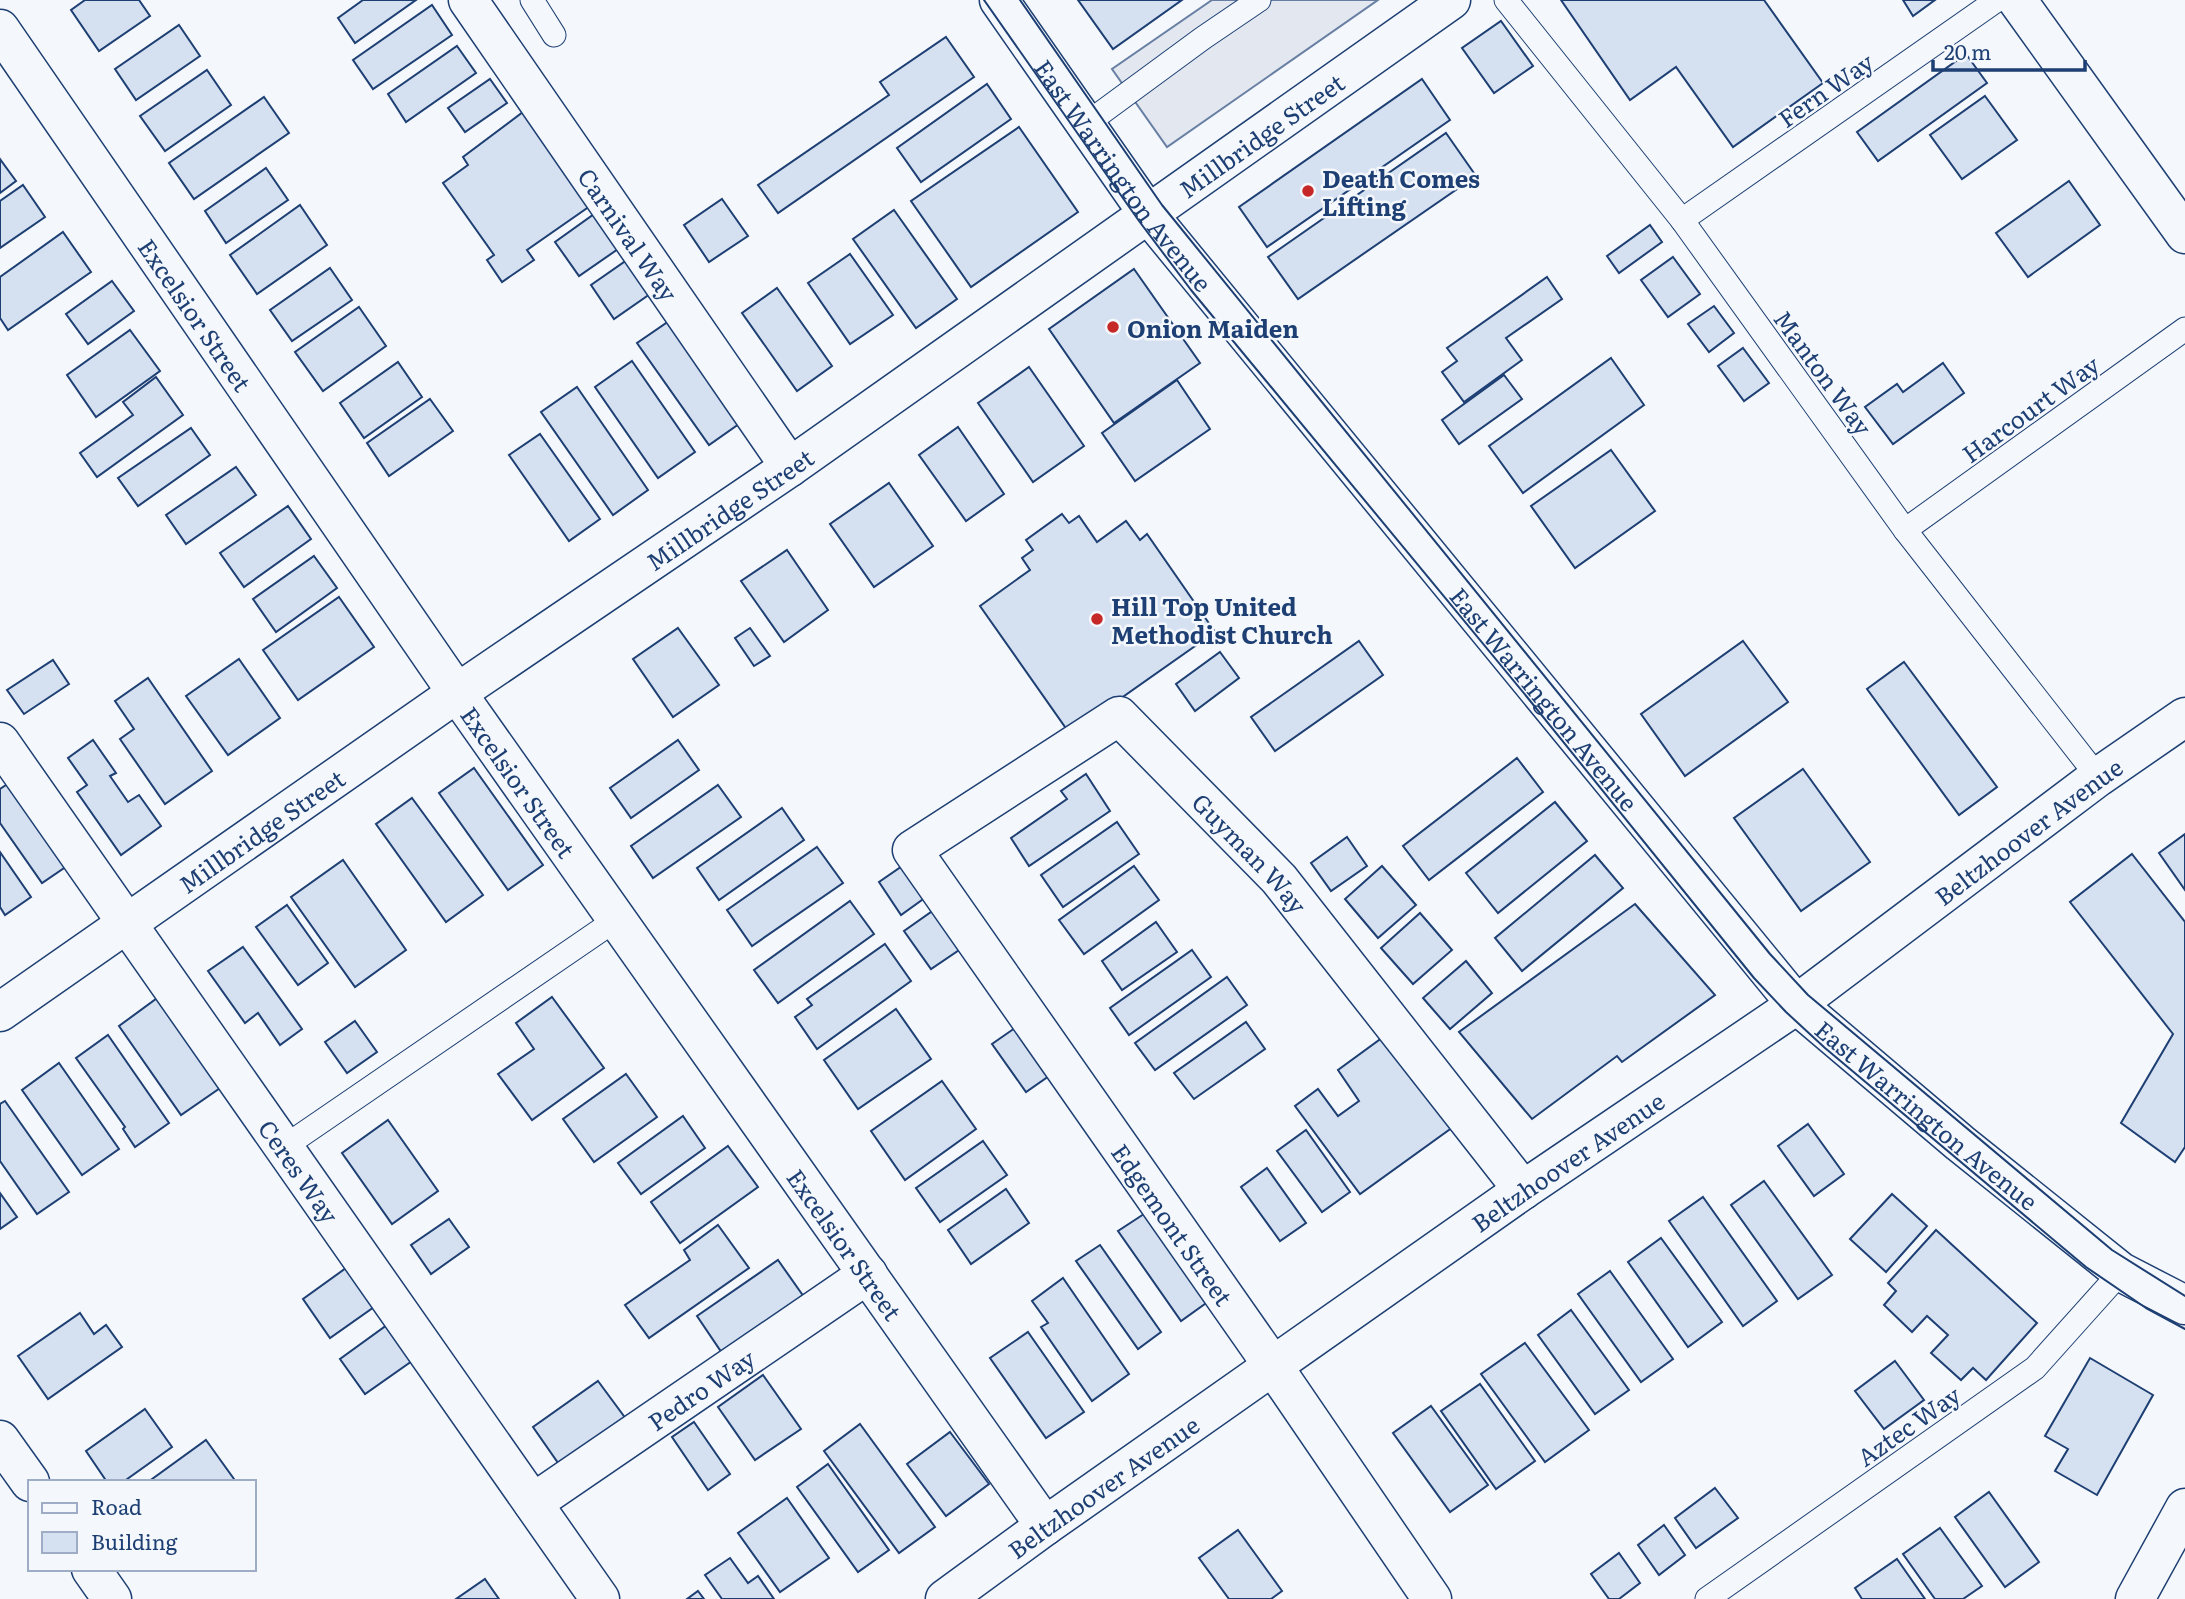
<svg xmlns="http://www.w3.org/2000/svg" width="2185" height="1599" font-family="Literata,serif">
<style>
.parking{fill:#e3e8f0;stroke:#687fa3;stroke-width:2}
.building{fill:#d5e0f0;stroke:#1d3f73;stroke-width:2}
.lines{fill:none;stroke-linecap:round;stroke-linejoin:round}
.lane-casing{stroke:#1d3f73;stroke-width:25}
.street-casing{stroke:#1d3f73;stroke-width:41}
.secondary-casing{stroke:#1d3f73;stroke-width:41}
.lane{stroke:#f4f7fb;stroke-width:23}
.street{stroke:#f4f7fb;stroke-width:38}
.secondary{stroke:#f4f7fb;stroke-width:38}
.tram{stroke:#1d3f73;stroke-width:2}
.poi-dot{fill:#c62828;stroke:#f4f7fb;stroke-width:2.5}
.labels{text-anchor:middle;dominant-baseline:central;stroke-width:5;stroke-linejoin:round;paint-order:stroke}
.street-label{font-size:24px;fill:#1d3f73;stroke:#f4f7fb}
.poi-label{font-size:24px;font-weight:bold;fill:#1d3f73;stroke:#f4f7fb;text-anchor:start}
</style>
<rect width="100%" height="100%" fill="#f4f7fb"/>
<path class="parking" d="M 1212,0 L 1378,0 L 1167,147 L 1112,69 Z"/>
<g class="building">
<path d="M 85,0 L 139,0 L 150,16 L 99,51 L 71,10 Z"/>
<path d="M 363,0 L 416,0 L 355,43 L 338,18 Z"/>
<path d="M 1078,0 L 1182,0 L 1113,49 Z"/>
<path d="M 1561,0 L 1764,0 L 1823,83 L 1733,147 L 1676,67 L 1630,100 Z"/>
<path d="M 1903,0 L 1935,0 L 1913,16 Z"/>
<path d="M 432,5 L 452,35 L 373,89 L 353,60 Z"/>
<path d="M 1501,21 L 1533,66 L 1494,93 L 1462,48 Z"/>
<path d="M 179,25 L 200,56 L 136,100 L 115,69 Z"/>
<path d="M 946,37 L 974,77 L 778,213 L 758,185 L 889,95 L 880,82 Z"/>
<path d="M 457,46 L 476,73 L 406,122 L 388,94 Z"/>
<path d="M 1966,54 L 1987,83 L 1878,161 L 1857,132 Z"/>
<path d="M 207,70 L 231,105 L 165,151 L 140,116 Z"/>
<path d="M 490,79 L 507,103 L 465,132 L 448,108 Z"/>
<path d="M 1422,79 L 1450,120 L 1267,247 L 1239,207 Z"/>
<path d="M 987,84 L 1011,119 L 921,182 L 897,148 Z"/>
<path d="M 1985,96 L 2017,140 L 1962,179 L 1930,135 Z"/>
<path d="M 264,97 L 289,133 L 194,199 L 169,163 Z"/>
<path d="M 523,112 L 590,206 L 527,250 L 534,260 L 502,282 L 487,260 L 494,255 L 443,183 L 468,165 L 463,157 Z"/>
<path d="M 1019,127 L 1078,212 L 971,287 L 911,201 Z"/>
<path d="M 1446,133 L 1476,176 L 1298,299 L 1268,257 Z"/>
<path d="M 0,159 L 16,181 L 0,193 Z"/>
<path d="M 266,168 L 288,200 L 226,243 L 205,211 Z"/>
<path d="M 2069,181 L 2100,225 L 2028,277 L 1996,233 Z"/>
<path d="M 23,185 L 45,217 L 0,248 L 0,201 Z"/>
<path d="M 722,199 L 748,236 L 709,262 L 684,225 Z"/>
<path d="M 300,205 L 327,245 L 257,294 L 230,255 Z"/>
<path d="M 894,210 L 957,299 L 916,328 L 853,239 Z"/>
<path d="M 597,212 L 621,247 L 579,276 L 555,242 Z"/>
<path d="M 1650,225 L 1662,242 L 1619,273 L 1607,256 Z"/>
<path d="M 63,232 L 91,272 L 8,330 L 0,318 L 0,277 Z"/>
<path d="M 850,254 L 893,315 L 850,344 L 808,283 Z"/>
<path d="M 1673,257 L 1700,294 L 1668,317 L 1641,280 Z"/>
<path d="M 627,260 L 650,294 L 614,319 L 591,285 Z"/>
<path d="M 330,268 L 352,300 L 292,341 L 270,310 Z"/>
<path d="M 1134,269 L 1200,363 L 1114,423 L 1049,329 Z"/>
<path d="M 1547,277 L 1562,299 L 1506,338 L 1522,360 L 1464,402 L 1442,372 L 1457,361 L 1447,348 Z"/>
<path d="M 112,281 L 134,311 L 88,344 L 66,314 Z"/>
<path d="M 777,288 L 832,366 L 797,391 L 742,313 Z"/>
<path d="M 1714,306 L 1734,333 L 1709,352 L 1688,324 Z"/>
<path d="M 359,307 L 386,346 L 323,391 L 295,352 Z"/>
<path d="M 675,317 L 746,419 L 709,445 L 637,343 Z"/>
<path d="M 130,330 L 160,371 L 96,417 L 67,375 Z"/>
<path d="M 1743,348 L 1769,383 L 1744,401 L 1718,366 Z"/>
<path d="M 1611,358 L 1644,405 L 1523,493 L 1489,446 Z"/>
<path d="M 632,361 L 695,452 L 658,478 L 595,387 Z"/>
<path d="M 398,362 L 422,397 L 364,438 L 340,403 Z"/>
<path d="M 1943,363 L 1964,393 L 1893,444 L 1865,407 L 1897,384 L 1903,392 Z"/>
<path d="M 1029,367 L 1084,446 L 1033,482 L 978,403 Z"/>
<path d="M 1504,375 L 1522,399 L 1459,444 L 1442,420 Z"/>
<path d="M 156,377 L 183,415 L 97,477 L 80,453 L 133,415 L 123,402 Z"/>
<path d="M 1177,380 L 1210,429 L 1135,481 L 1102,433 Z"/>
<path d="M 577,387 L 648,490 L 613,515 L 541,412 Z"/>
<path d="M 430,399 L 453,431 L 389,476 L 367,443 Z"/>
<path d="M 958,427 L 1004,494 L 966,521 L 919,455 Z"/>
<path d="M 191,428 L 210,455 L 138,506 L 118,478 Z"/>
<path d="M 540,434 L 600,519 L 569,541 L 509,455 Z"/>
<path d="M 1611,450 L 1655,511 L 1575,568 L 1531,506 Z"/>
<path d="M 236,467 L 256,495 L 186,544 L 166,515 Z"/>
<path d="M 889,483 L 933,546 L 874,587 L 830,524 Z"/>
<path d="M 288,506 L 311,539 L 244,587 L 220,553 Z"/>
<path d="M 1062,514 L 1069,523 L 1079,516 L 1097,542 L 1126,521 L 1140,540 L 1147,534 L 1215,632 L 1070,734 L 980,606 L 1030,570 L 1022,558 L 1033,550 L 1026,540 Z"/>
<path d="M 787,550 L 828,610 L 784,642 L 741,581 Z"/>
<path d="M 314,556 L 337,588 L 276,632 L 253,599 Z"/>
<path d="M 339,597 L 374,647 L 298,700 L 263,650 Z"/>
<path d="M 678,628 L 719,685 L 673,717 L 633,659 Z"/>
<path d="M 750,628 L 770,656 L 754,666 L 735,638 Z"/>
<path d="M 1359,641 L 1383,675 L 1275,751 L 1251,717 Z"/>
<path d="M 1743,641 L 1788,702 L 1685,776 L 1641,714 Z"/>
<path d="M 1220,652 L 1239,678 L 1195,711 L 1176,684 Z"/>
<path d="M 239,659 L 280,718 L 228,755 L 186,696 Z"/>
<path d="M 53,660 L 69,684 L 24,714 L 7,690 Z"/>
<path d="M 1904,662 L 1997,787 L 1959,815 L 1867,689 Z"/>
<path d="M 148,678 L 212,771 L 165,804 L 120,739 L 134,729 L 115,701 Z"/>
<path d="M 93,740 L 116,773 L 110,776 L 128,802 L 139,795 L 161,826 L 121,855 L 77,792 L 87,785 L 68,758 Z"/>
<path d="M 678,740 L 699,770 L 631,818 L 610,788 Z"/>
<path d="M 1517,758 L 1543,792 L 1429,880 L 1403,846 Z"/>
<path d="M 474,768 L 543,865 L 508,890 L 439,793 Z"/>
<path d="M 1803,769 L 1870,862 L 1801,911 L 1734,818 Z"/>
<path d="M 1086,774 L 1110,811 L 1029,866 L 1011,838 L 1067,799 L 1061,791 Z"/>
<path d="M 9,783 L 67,866 L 42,883 L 0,823 L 0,789 Z"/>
<path d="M 718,785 L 741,817 L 653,878 L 631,846 Z"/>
<path d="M 412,798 L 483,895 L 446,922 L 376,824 Z"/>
<path d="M 1555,802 L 1587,841 L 1498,913 L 1466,873 Z"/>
<path d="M 782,808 L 804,840 L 719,900 L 697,868 Z"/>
<path d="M 1117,822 L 1139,854 L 1063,907 L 1041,875 Z"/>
<path d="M 2185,834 L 2185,890 L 2159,853 Z"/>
<path d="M 1347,837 L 1367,866 L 1331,891 L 1311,863 Z"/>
<path d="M 817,847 L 843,883 L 752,946 L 727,910 Z"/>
<path d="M 0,852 L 31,897 L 5,915 L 0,907 Z"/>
<path d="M 2132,854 L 2185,922 L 2185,1147 L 2175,1162 L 2121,1123 L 2173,1034 L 2070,902 Z"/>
<path d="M 1595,855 L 1623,888 L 1522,971 L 1495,938 Z"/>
<path d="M 343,860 L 406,950 L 355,987 L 291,897 Z"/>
<path d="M 911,860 L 933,892 L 901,915 L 879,882 Z"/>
<path d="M 1134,866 L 1159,900 L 1084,954 L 1059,920 Z"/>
<path d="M 1382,866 L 1416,905 L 1378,938 L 1345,899 Z"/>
<path d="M 850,901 L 874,934 L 778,1003 L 754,970 Z"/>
<path d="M 1635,904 L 1715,995 L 1622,1062 L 1617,1056 L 1532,1119 L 1459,1032 Z"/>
<path d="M 287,905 L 328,963 L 298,985 L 256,927 Z"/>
<path d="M 941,905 L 968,944 L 931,969 L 904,931 Z"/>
<path d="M 1420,913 L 1452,950 L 1413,984 L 1381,948 Z"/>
<path d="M 1156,922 L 1177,952 L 1122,990 L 1102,961 Z"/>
<path d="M 885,944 L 911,981 L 817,1049 L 795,1017 L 812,1005 L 807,999 Z"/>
<path d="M 243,947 L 302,1029 L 280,1045 L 258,1013 L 245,1023 L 208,971 Z"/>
<path d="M 1192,950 L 1211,977 L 1129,1035 L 1110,1008 Z"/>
<path d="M 1466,961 L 1492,993 L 1450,1029 L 1423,998 Z"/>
<path d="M 1227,977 L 1247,1005 L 1155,1070 L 1135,1043 Z"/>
<path d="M 160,996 L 223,1086 L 181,1115 L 119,1026 Z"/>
<path d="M 552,997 L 604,1068 L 532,1120 L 498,1074 L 534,1049 L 516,1023 Z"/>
<path d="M 896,1009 L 931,1059 L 858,1109 L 824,1060 Z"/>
<path d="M 355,1021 L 377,1052 L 347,1073 L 325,1042 Z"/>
<path d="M 1025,1021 L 1059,1069 L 1026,1092 L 992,1044 Z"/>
<path d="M 1246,1022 L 1265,1049 L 1194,1099 L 1174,1073 Z"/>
<path d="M 108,1035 L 169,1123 L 135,1147 L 123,1129 L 125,1127 L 76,1058 Z"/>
<path d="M 1386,1035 L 1453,1127 L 1360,1194 L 1295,1106 L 1318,1089 L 1338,1116 L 1359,1101 L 1338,1070 Z"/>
<path d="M 59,1063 L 119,1149 L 82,1175 L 22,1090 Z"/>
<path d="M 626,1074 L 657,1117 L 594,1162 L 563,1119 Z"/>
<path d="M 942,1081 L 976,1129 L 905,1180 L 871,1131 Z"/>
<path d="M 5,1101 L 69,1192 L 37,1214 L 0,1161 L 0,1104 Z"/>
<path d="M 683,1116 L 705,1148 L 641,1194 L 618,1163 Z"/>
<path d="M 388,1120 L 438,1191 L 392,1224 L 342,1153 Z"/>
<path d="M 1808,1124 L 1844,1174 L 1814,1196 L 1778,1146 Z"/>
<path d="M 1306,1130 L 1350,1192 L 1322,1212 L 1277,1151 Z"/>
<path d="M 983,1141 L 1007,1175 L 940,1222 L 916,1188 Z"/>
<path d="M 728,1146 L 758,1187 L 680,1243 L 651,1202 Z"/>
<path d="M 1267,1168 L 1306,1223 L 1280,1241 L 1241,1187 Z"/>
<path d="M 1764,1181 L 1832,1275 L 1798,1299 L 1731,1205 Z"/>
<path d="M 1006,1189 L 1029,1223 L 971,1264 L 948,1230 Z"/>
<path d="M 0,1193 L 17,1217 L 0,1229 Z"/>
<path d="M 1892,1194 L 1927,1226 L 1886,1272 L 1850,1239 Z"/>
<path d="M 1703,1197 L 1777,1301 L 1743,1326 L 1669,1221 Z"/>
<path d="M 1147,1212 L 1209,1301 L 1181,1321 L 1118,1231 Z"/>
<path d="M 449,1219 L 469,1247 L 431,1274 L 411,1245 Z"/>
<path d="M 718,1225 L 749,1268 L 649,1338 L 625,1305 L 690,1260 L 684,1250 Z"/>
<path d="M 1936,1230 L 2037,1323 L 1986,1380 L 1973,1368 L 1961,1380 L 1931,1353 L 1948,1335 L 1927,1316 L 1912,1332 L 1884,1305 L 1896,1291 L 1888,1283 Z"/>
<path d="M 1661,1238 L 1722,1322 L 1688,1347 L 1628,1262 Z"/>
<path d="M 1100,1245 L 1161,1332 L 1138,1349 L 1076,1261 Z"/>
<path d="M 778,1260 L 804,1297 L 722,1353 L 697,1316 Z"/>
<path d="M 346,1268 L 374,1307 L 330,1338 L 303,1299 Z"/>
<path d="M 1610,1271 L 1673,1359 L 1641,1382 L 1578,1294 Z"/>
<path d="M 1063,1278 L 1129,1374 L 1092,1401 L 1041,1327 L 1048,1323 L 1032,1301 Z"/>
<path d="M 1571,1310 L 1629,1390 L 1595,1414 L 1538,1335 Z"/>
<path d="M 80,1313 L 94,1334 L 106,1325 L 122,1347 L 48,1399 L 18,1356 Z"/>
<path d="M 387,1325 L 412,1361 L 365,1394 L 340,1359 Z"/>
<path d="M 1028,1332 L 1084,1412 L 1046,1438 L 990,1358 Z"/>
<path d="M 1525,1343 L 1589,1430 L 1545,1462 L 1481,1374 Z"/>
<path d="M 2090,1358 L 2153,1395 L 2097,1495 L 2055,1471 L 2068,1449 L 2045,1436 Z"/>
<path d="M 1895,1361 L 1924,1400 L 1884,1429 L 1855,1391 Z"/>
<path d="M 763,1375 L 801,1429 L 755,1460 L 718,1407 Z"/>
<path d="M 598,1381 L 629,1423 L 563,1470 L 533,1427 Z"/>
<path d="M 1480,1384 L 1535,1461 L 1496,1489 L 1441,1411 Z"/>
<path d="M 1431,1406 L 1488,1485 L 1450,1512 L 1393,1433 Z"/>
<path d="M 145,1409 L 172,1447 L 123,1482 L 107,1482 L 86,1451 Z"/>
<path d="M 694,1422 L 730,1474 L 708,1490 L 672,1437 Z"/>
<path d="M 860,1424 L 935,1527 L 899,1553 L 824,1451 Z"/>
<path d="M 950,1432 L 989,1484 L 946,1516 L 907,1464 Z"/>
<path d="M 206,1440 L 234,1479 L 230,1482 L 148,1482 Z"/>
<path d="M 828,1464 L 889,1550 L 858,1572 L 797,1487 Z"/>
<path d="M 1715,1488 L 1738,1518 L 1696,1548 L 1675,1518 Z"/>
<path d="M 1989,1492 L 2039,1562 L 2005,1587 L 1955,1517 Z"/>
<path d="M 787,1498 L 829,1558 L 780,1592 L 738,1533 Z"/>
<path d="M 1664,1525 L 1685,1555 L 1659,1575 L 1638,1545 Z"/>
<path d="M 1940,1528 L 1982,1586 L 1963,1599 L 1935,1599 L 1903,1554 Z"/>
<path d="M 1238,1530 L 1282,1591 L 1271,1599 L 1229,1599 L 1199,1558 Z"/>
<path d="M 1619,1553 L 1640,1583 L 1619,1599 L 1609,1599 L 1591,1574 Z"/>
<path d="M 730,1558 L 748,1583 L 758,1576 L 774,1599 L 722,1599 L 705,1575 Z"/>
<path d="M 1897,1559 L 1925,1599 L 1862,1599 L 1855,1588 Z"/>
<path d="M 485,1579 L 499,1599 L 456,1599 Z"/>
<path d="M 698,1591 L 704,1599 L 687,1599 Z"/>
</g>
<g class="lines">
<defs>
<g id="lane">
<path d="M 532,0 L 554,35"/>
<path d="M 1506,0 L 1682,220 L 1905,530 L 2098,777"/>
<path d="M 1086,124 L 1203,38 L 1259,0"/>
<path d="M 1682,220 L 1997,0"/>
<path d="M 1905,530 L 2185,329"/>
<path d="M 284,1147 L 617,919"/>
<path d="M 1707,1599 L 2035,1368 L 2121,1272"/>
</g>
<g id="street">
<path id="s1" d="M 468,0 L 790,467"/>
<path d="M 2017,0 L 2185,234"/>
<path id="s2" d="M 0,29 L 457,693 L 1045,1526"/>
<path id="s3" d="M 0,742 L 600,1599"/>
<path id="s4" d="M 0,1012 L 457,693 L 790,467 L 1451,0"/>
<path d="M 0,1440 L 30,1482"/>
<path id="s5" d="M 533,1503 L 868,1274"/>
<path d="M 91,1569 L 112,1599"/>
<path id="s6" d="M 1432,1599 L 1273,1366 L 912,850 L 1119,716 L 1279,879 L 1523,1190"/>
<path d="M 2135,1599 L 2185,1508"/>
</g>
<g id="secondary">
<path id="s7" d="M 999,0 L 1149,215 L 1796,1004 L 1960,1143 L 2121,1272 L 2185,1305"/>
<path id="s8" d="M 945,1599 L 1045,1526 L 1523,1190 L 1786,1012 L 2098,777 L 2185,717"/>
</g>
</defs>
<use href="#lane" class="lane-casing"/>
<use href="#street" class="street-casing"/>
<use href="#secondary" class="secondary-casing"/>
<use href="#lane" class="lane"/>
<use href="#street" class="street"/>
<use href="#secondary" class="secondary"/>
<g class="tram">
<path d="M 984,0 L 1139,221 L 1191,290 L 1527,697 L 1754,978 L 1786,1012 L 1825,1048 L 2086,1267 L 2146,1308 L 2185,1329"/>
<path d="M 1020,0 L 1162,205 L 1770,954 L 1808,995 L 2112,1250 L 2185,1296"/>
</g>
</g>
<g class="poi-dot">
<circle cx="1308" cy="191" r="7"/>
<circle cx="1113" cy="327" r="7"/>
<circle cx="1097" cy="619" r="7"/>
</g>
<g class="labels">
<g class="street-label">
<text transform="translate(1825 89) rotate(-35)">Fern Way</text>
<text stroke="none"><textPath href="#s4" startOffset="1536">Millbridge Street</textPath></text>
<text stroke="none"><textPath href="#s7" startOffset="215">East Warrington Avenue</textPath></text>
<text stroke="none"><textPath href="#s1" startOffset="284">Carnival Way</textPath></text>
<text stroke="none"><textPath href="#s2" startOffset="346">Excelsior Street</textPath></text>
<text transform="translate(1824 372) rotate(54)">Manton Way</text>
<text transform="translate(2030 408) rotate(-36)">Harcourt Way</text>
<text stroke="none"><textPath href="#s4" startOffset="886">Millbridge Street</textPath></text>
<text stroke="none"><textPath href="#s7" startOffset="887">East Warrington Avenue</textPath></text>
<text stroke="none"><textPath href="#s2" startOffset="914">Excelsior Street</textPath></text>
<text stroke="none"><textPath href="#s4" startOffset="318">Millbridge Street</textPath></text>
<text stroke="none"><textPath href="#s8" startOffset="1328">Beltzhoover Avenue</textPath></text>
<text stroke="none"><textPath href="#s6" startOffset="1348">Guyman Way</textPath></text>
<text stroke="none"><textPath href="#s7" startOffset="1454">East Warrington Avenue</textPath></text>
<text stroke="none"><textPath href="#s8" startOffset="761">Beltzhoover Avenue</textPath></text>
<text stroke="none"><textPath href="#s3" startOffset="523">Ceres Way</textPath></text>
<text transform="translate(1173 1224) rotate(55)">Edgemont Street</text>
<text stroke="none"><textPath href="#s2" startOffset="1480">Excelsior Street</textPath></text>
<text stroke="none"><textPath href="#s5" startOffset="203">Pedro Way</textPath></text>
<text transform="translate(1908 1425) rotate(-35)">Aztec Way</text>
<text stroke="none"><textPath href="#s8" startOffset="194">Beltzhoover Avenue</textPath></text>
</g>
<g class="poi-label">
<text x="1322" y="177">Death Comes<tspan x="1322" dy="28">Lifting</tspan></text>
<text x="1127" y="327">Onion Maiden</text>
<text x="1111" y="605">Hill Top United<tspan x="1111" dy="28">Methodist Church</tspan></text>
</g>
</g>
<rect x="28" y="1480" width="228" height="91" fill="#f4f7fb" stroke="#9eadc5" stroke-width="2"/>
<rect x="42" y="1503" width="35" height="10" fill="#f4f7fb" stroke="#9eadc5" stroke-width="2"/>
<text x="91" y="1515" font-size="21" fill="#1d3f73">Road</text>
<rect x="42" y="1532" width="35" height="21" fill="#d5e0f0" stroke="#9eadc5" stroke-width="2"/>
<text x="91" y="1550" font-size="21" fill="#1d3f73">Building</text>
<path d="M1933 60v10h152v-10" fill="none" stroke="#1d3f73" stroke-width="3.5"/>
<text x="1944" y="60" font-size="21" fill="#1d3f73" stroke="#f4f7fb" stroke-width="5" paint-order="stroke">20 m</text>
</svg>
